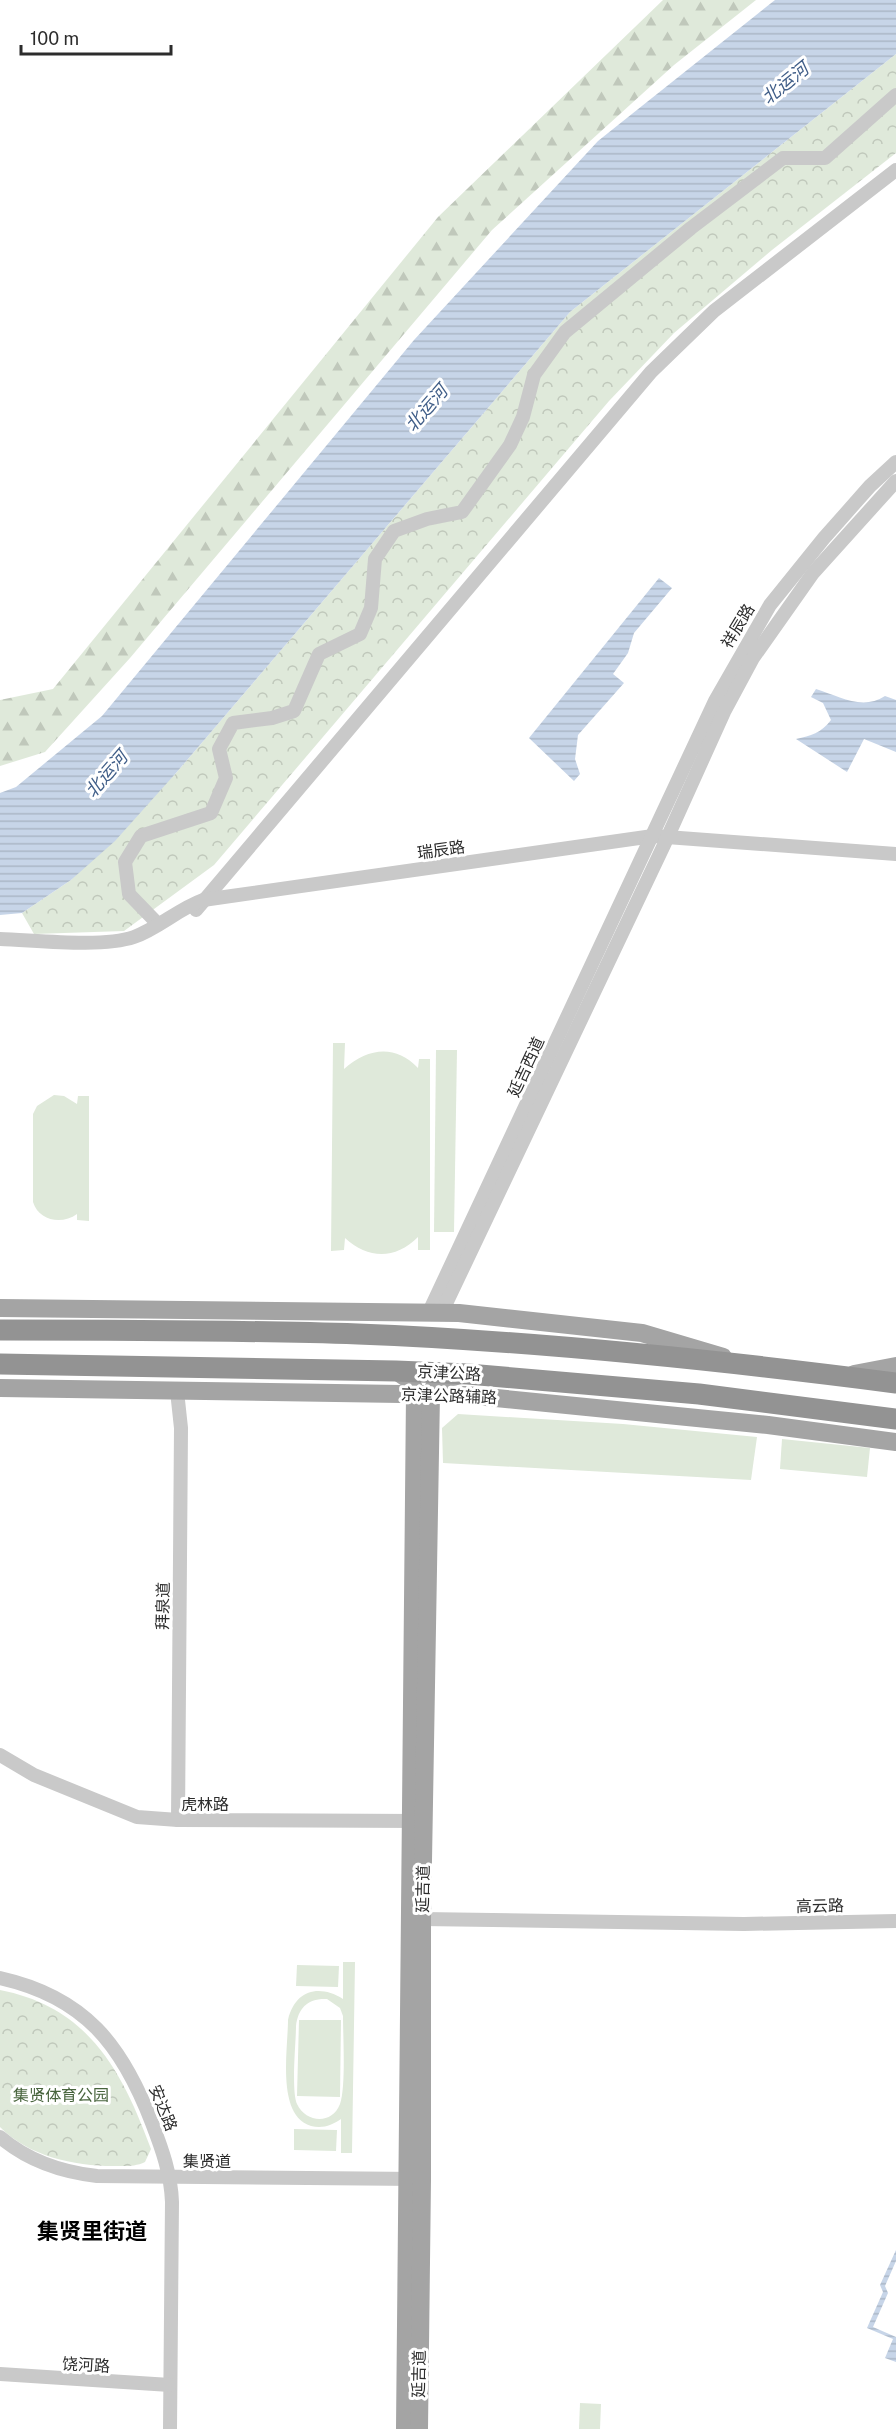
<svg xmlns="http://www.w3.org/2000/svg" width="896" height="2429" font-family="'Public Sans','Noto Sans SC',sans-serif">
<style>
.grass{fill:#dfe9da;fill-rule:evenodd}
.forest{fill:url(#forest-firs)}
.park{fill:url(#park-crowns)}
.water{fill:url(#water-rules)}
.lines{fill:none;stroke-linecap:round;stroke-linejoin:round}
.minor{stroke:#c9c9c9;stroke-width:14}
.major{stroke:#a4a4a4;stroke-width:18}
.highway{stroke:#939393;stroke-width:21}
.labels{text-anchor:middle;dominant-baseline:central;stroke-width:6;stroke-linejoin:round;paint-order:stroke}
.street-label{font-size:16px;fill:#2c2c2c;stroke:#fff}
.park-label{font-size:16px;fill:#48643d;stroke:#fff}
.water-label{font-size:18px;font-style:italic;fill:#405e88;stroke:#fff}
.district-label{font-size:22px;font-weight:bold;fill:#000;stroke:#fff}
</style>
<defs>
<pattern id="forest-firs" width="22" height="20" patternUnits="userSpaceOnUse" patternTransform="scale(1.5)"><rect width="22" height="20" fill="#dfe9da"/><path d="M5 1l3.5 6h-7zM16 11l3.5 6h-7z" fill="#c0c8bb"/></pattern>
<pattern id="park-crowns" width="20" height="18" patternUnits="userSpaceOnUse" patternTransform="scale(1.5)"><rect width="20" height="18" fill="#dfe9da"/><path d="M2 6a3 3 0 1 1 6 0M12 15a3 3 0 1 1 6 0" fill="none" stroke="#c0c8bb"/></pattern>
<pattern id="water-rules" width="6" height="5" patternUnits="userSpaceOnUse" patternTransform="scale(1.5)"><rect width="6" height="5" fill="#c7d5e8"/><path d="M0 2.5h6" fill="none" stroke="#abb7c7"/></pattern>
</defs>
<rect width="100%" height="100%" fill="#fff"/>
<g class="grass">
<path d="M 333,1043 L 345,1043 L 344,1069 C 368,1048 395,1044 418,1068 L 419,1059 L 430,1059 L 430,1250 L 418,1250 L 418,1237 C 395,1260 368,1259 345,1238 L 344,1250 L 331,1251 Z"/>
<path d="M 436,1050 L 457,1050 L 454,1232 L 434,1232 Z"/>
<path d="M 54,1095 L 64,1096 L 77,1104 L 78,1096 L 89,1096 L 89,1221 L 77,1220 L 77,1214 C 62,1225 39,1221 33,1202 L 33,1114 L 37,1106 Z"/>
<path d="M 458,1414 L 623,1424 L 757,1437 L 751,1480 L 443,1463 L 442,1428 Z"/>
<path d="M 782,1439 L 870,1448 L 867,1477 L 780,1469 Z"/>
<path d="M 343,1962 L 355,1962 L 352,2153 L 341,2153 L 341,2119 C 332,2125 323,2129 311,2126 C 276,2116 288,2049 288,2020 C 295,1990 319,1984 343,1999 ZM 327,1999 L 340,2008 L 343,2016 C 343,2037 346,2087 340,2104 C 332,2125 306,2123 297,2104 C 291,2090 296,2043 296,2026 C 298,2008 308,1998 327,1999 Z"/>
<path d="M 297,1965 L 339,1966 L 338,1987 L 296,1986 Z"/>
<path d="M 299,2020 L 341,2020 L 340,2097 L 297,2096 Z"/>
<path d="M 294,2129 L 337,2130 L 336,2151 L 294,2150 Z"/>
<path d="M 580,2403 L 601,2404 L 600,2429 L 579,2429 Z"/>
</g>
<path class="forest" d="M 663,0 L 756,0 L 674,65 L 492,230 L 130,658 L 45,752 L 0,766 L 0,700 L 53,689 L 438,217 Z"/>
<g class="park">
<path d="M 896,54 L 896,153 L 772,250 L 674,333 L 609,401 L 214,865 L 124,931 L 34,934 L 22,913 L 71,880 L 176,773 L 570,312 Z"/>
<path d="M 0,1990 C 88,2007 122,2070 151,2149 L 145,2162 C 135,2167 124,2166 113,2166 C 74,2166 28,2156 0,2127 Z"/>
</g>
<g class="water">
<path d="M 775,0 L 896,0 L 896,54 L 570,312 L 176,773 L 115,841 L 71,880 L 22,913 L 0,915 L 0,793 L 16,787 L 102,716 L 414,340 L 598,141 Z"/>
<path d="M 659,578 L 672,588 L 634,633 L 628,653 L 613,674 L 624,683 L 578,735 L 575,759 L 580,774 L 574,781 L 529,738 Z"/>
<path d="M 816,689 C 839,696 862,711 885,696 L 896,700 L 896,752 L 864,739 L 847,772 L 796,739 C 811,736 821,733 831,720 L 823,703 L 811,697 Z"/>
<path d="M 896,2250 L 896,2261 L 885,2286 L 888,2293 L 873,2327 L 896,2337 L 896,2362 L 885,2358 L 893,2339 L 867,2328 L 883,2292 L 880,2285 Z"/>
</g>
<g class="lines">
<g class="minor">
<path d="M 196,910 L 651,372 L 714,311 L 896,170"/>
<path d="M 158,924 L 129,894 L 125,862 L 141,836 L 211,813 L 226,778 L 219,749 L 233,723 L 272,718 L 294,711 L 319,654 L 360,634 L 371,608 L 375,559 L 394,531 L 427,519 L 462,512 L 510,445 L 523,417 L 534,375 L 565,332 L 691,228 L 783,158 L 825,158 L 896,95"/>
<path d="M 0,939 C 35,940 102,948 134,937 C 159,928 178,909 203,900 L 653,836 L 896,854"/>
<path d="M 429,1312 L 715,701 L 770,605 L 824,538 L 870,486 L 896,462"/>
<path d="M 442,1312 L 664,845 L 724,712 L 753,658 L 813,573 L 896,481"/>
<path d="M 177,1391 L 181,1428 L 178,1820"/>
<path d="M 0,1755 L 34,1775 L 137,1817 L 178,1820 L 419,1821"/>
<path d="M 422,1919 L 744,1924 L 896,1921"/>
<path d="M 0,1978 C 85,1997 122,2045 152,2123 C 162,2149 171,2174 172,2202 L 170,2429"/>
<path d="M 0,2137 C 27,2160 61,2172 97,2176 L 417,2179"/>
<path d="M 0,2374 L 170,2385"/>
</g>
<g class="major">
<path d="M 0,1308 L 459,1313 L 642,1333 L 723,1357"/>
<path d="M 396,1371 C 406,1378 414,1381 415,1394 L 405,2429"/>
<path d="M 854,1374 L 896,1366"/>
<path d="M 0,1388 L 466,1395 L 768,1425 L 896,1442"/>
<path d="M 419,2429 L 422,2179 L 422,1919 L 431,1394 C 435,1380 443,1379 457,1376"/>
</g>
<g class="highway">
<path d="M 0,1330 C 119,1330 239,1330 358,1334 C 538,1341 718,1360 896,1383"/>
<path d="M 0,1364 L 396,1371 L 468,1374 L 699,1394 L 896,1419"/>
</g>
</g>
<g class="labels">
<g class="street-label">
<text transform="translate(738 626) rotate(-59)">祥辰路</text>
<text transform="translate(441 850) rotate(-8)">瑞辰路</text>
<text transform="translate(526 1067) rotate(-65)">延吉西道</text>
<text transform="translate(449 1373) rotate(3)">京津公路</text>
<text transform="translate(449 1396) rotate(2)">京津公路辅路</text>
<text transform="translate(163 1606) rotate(-89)">拜泉道</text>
<text x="205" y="1804">虎林路</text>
<text transform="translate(423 1889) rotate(-89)">延吉道</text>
<text transform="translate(820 1906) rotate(-1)">高云路</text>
<text transform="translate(163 2108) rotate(68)">安达路</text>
<text x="207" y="2161">集贤道</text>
<text transform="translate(86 2365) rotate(3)">饶河路</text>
<text transform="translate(419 2374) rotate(-89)">延吉道</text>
</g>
<g class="park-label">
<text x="61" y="2095">集贤体育公园</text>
</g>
<g class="water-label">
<text transform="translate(785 83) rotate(-39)">北运河</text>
<text transform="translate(426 408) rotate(-49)">北运河</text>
<text transform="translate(106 774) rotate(-49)">北运河</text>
</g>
<g class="district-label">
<text x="92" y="2231">集贤里街道</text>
</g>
</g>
<path d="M21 45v9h150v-9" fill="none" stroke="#2c2c2c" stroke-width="3"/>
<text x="30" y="45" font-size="18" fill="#2c2c2c" stroke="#ffffff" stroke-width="4.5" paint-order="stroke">100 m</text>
</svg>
